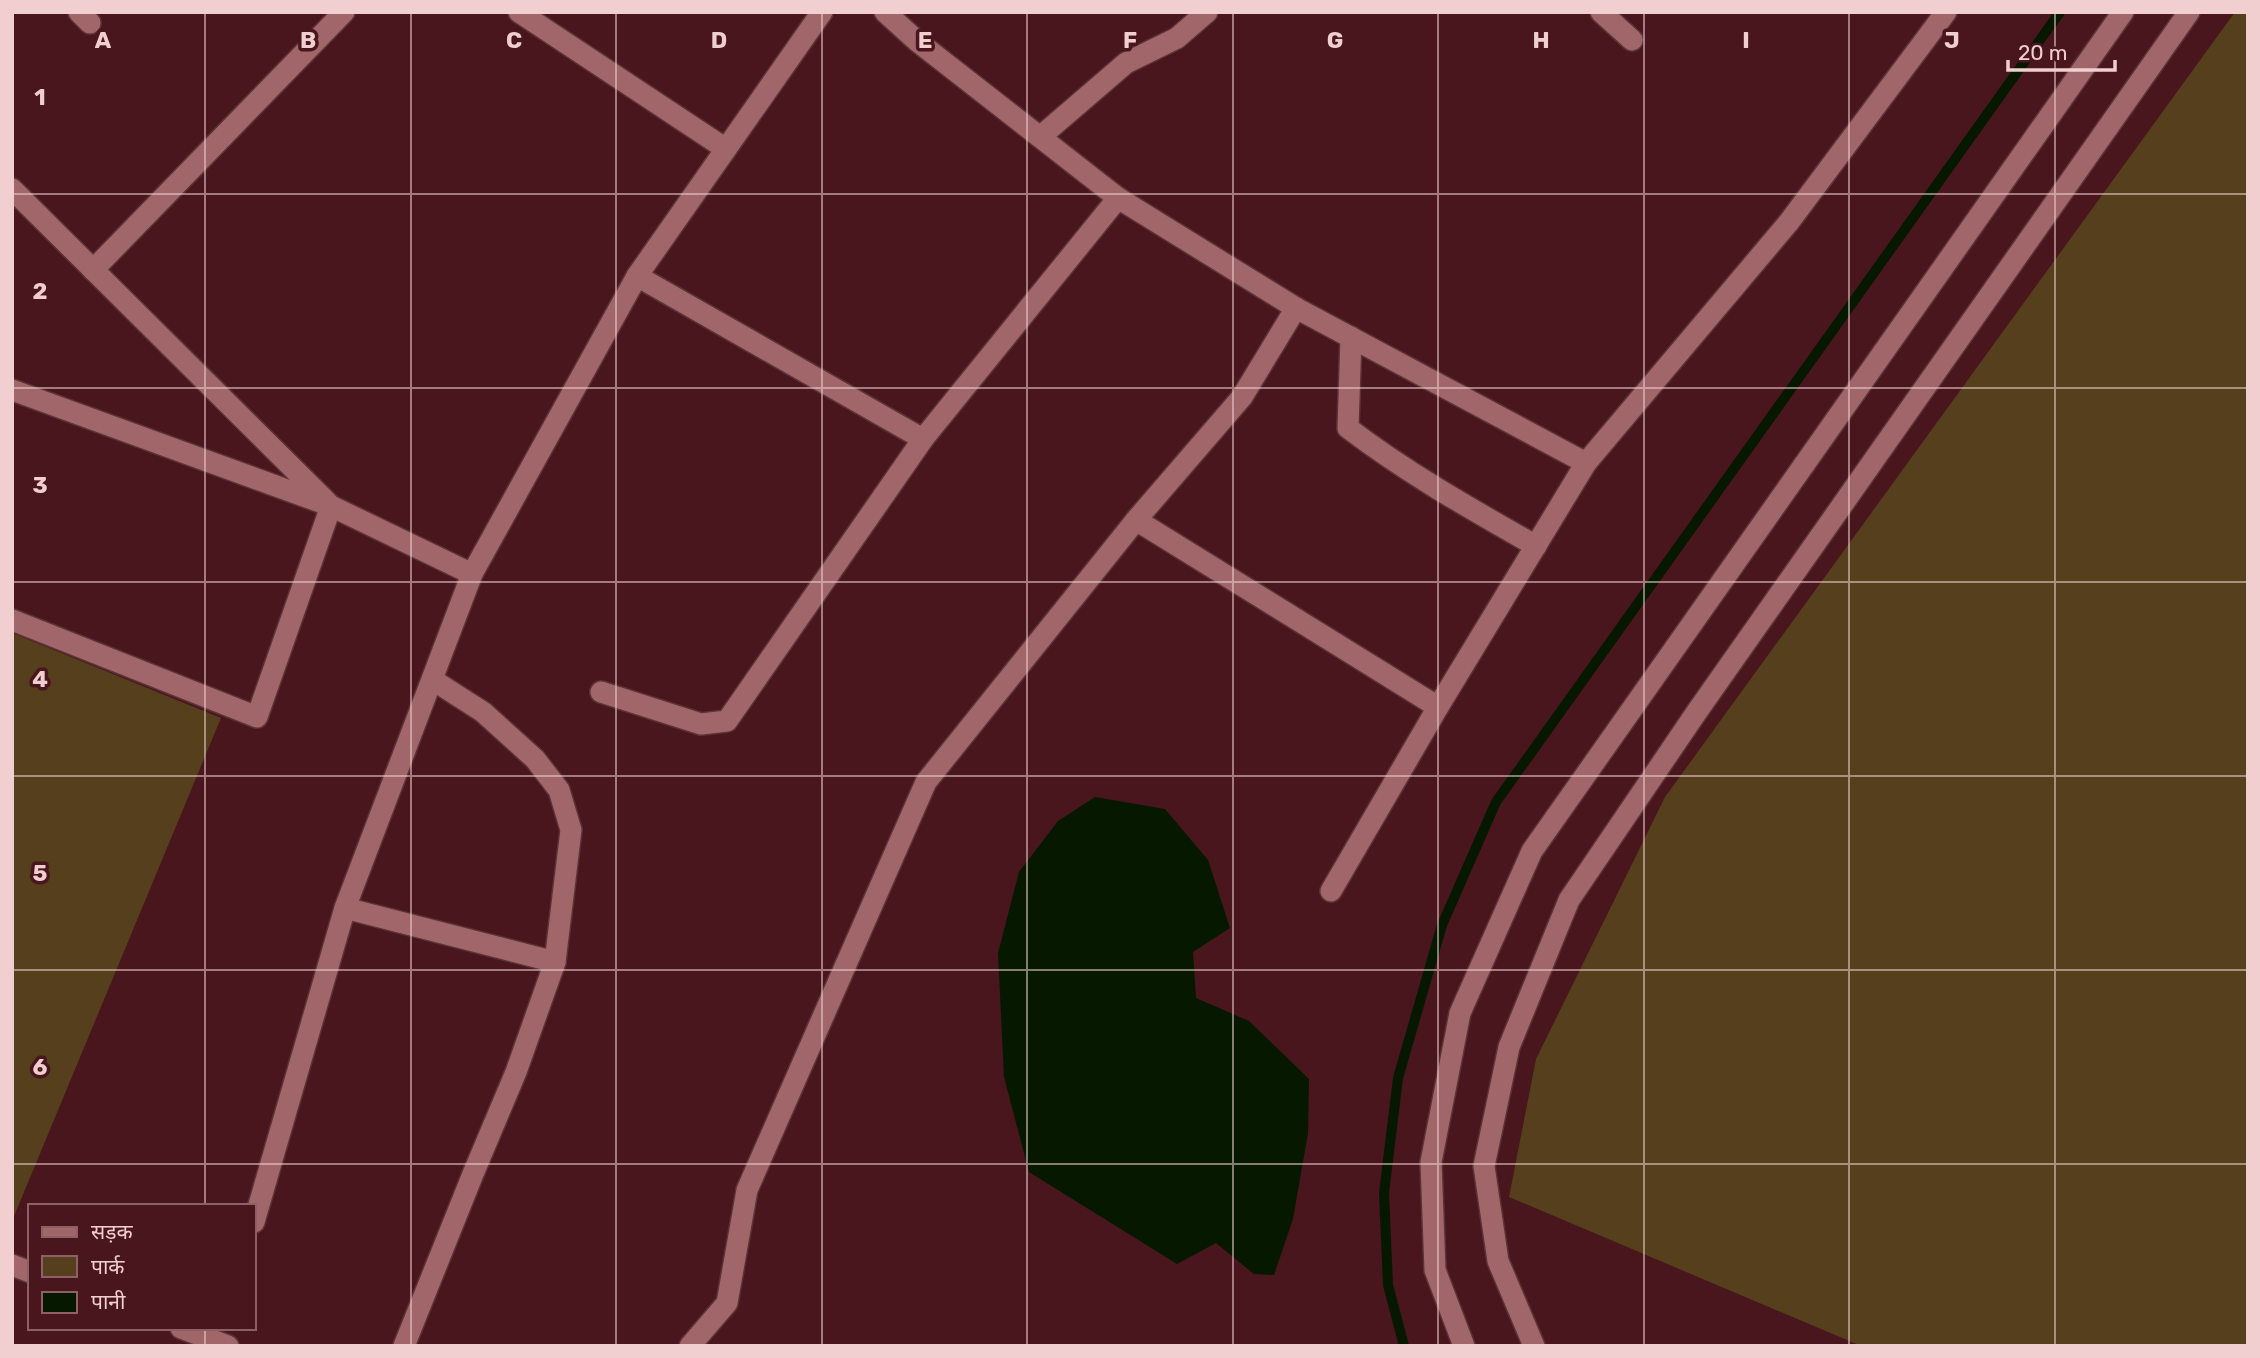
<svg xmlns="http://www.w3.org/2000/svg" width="2260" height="1358" font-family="Rubik,'Noto Sans Devanagari',sans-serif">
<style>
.green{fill:#553f1c}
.water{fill:#061900}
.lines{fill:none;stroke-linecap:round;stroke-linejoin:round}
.stream{stroke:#061900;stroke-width:10}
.minor-casing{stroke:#5b3236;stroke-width:24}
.minor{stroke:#a06669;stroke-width:21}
.grid{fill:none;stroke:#f1cfd0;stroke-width:2;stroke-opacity:0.55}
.grid-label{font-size:23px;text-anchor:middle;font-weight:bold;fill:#f1cfd0;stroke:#48161c;stroke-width:7;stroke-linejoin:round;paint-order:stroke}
</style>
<rect width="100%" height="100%" fill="#48161c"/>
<g class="green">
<path d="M 2235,12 L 2248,12 L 2248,1346 L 1861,1346 L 1509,1197 L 1536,1059 L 1665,797 Z"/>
<path d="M 12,633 L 221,718 L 12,1221 Z"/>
</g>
<path class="water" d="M 1095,797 L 1165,809 L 1208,860 L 1230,928 L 1193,952 L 1196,998 L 1249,1021 L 1309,1079 L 1308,1133 L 1293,1219 L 1274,1275 L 1254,1274 L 1216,1243 L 1177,1264 L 1029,1172 L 1004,1077 L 998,953 L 1019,872 L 1058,821 Z"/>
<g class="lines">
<path class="stream" d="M 1404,1346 L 1388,1285 L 1384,1193 L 1398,1078 L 1442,925 L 1496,802 L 2060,12"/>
<defs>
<g id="minor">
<path d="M 79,12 L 90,23"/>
<path d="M 519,12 L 726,149"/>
<path d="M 885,12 L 917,41 L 1118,198"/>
<path d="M 1601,12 L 1632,40"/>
<path d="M 1040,137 L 1126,63 L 1177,38 L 1207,12"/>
<path d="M 12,189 L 327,502"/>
<path d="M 93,270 L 344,12"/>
<path d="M 637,276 L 923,439"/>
<path d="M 1351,337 L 1348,428 C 1407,473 1471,509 1536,546"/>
<path d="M 12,390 L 331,506 L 472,574"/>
<path d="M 1136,520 L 1438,707 L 1331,891"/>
<path d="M 12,620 L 257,717 L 331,506"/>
<path d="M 601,692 L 701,724 L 727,721 L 923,439 L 1118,198 L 1296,308 L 1586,463"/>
<path d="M 1438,707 L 1586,463 L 1789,222 L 1946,12"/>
<path d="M 345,908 L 555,962"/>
<path d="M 254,1222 L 345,908 L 472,574 L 637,276 L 822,12"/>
<path d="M 12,1265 L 30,1272"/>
<path d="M 181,1328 L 228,1346"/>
<path d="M 404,1346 L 473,1174 L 516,1072 L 555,962 L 571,830 L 559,790 L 535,759 L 483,712 L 433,680"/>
<path d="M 690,1346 L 727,1303 L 747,1190 L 926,782 L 1136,520 L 1242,397 L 1296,308"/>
<path d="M 1464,1346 L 1435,1270 L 1431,1162 L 1460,1013 L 1532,851 L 2123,12"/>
<path d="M 1534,1346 L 1498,1261 L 1484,1166 L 1509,1047 L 1569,900 L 1696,713 L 2189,12"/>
</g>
</defs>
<use href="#minor" class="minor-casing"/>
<use href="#minor" class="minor"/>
</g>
<path class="grid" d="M 205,12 L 205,1206M 411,12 L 411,1346M 616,12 L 616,1346M 822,12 L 822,1346M 1027,12 L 1027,1346M 1233,12 L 1233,1346M 1438,12 L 1438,1346M 1644,12 L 1644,1346M 1849,12 L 1849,1346M 2055,12 L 2055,1346M 12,194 L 2248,194M 12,388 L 2248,388M 12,582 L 2248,582M 12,776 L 2248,776M 12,970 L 2248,970M 12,1164 L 2248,1164M 205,1328 L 205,1346"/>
<g class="grid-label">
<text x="103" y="48">A</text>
<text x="308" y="48">B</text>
<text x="514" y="48">C</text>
<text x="719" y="48">D</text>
<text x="925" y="48">E</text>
<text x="1130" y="48">F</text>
<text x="1335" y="48">G</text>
<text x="1541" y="48">H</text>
<text x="1746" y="48">I</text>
<text x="1952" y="48">J</text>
<text x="40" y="105">1</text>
<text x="40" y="299">2</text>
<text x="40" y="493">3</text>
<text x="40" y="687">4</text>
<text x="40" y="881">5</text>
<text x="40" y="1075">6</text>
</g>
<rect width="2260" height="1358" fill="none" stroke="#f1cfd0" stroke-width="28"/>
<rect x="28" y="1204" width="228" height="126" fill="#48161c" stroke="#8c6064" stroke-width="2"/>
<rect x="42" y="1227" width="35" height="10" fill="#a06669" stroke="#8c6064" stroke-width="2"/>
<text x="91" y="1239" font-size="21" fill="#f1cfd0">सड़क</text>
<rect x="42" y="1256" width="35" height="21" fill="#553f1c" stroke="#8c6064" stroke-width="2"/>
<text x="91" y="1274" font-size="21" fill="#f1cfd0">पार्क</text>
<rect x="42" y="1292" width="35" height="21" fill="#061900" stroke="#8c6064" stroke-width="2"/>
<text x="91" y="1309" font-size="21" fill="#f1cfd0">पानी</text>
<path d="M2008 60v10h107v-10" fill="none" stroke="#f1cfd0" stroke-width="3.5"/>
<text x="2018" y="60" font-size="21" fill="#f1cfd0" stroke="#48161c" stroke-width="5" paint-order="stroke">20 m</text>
</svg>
